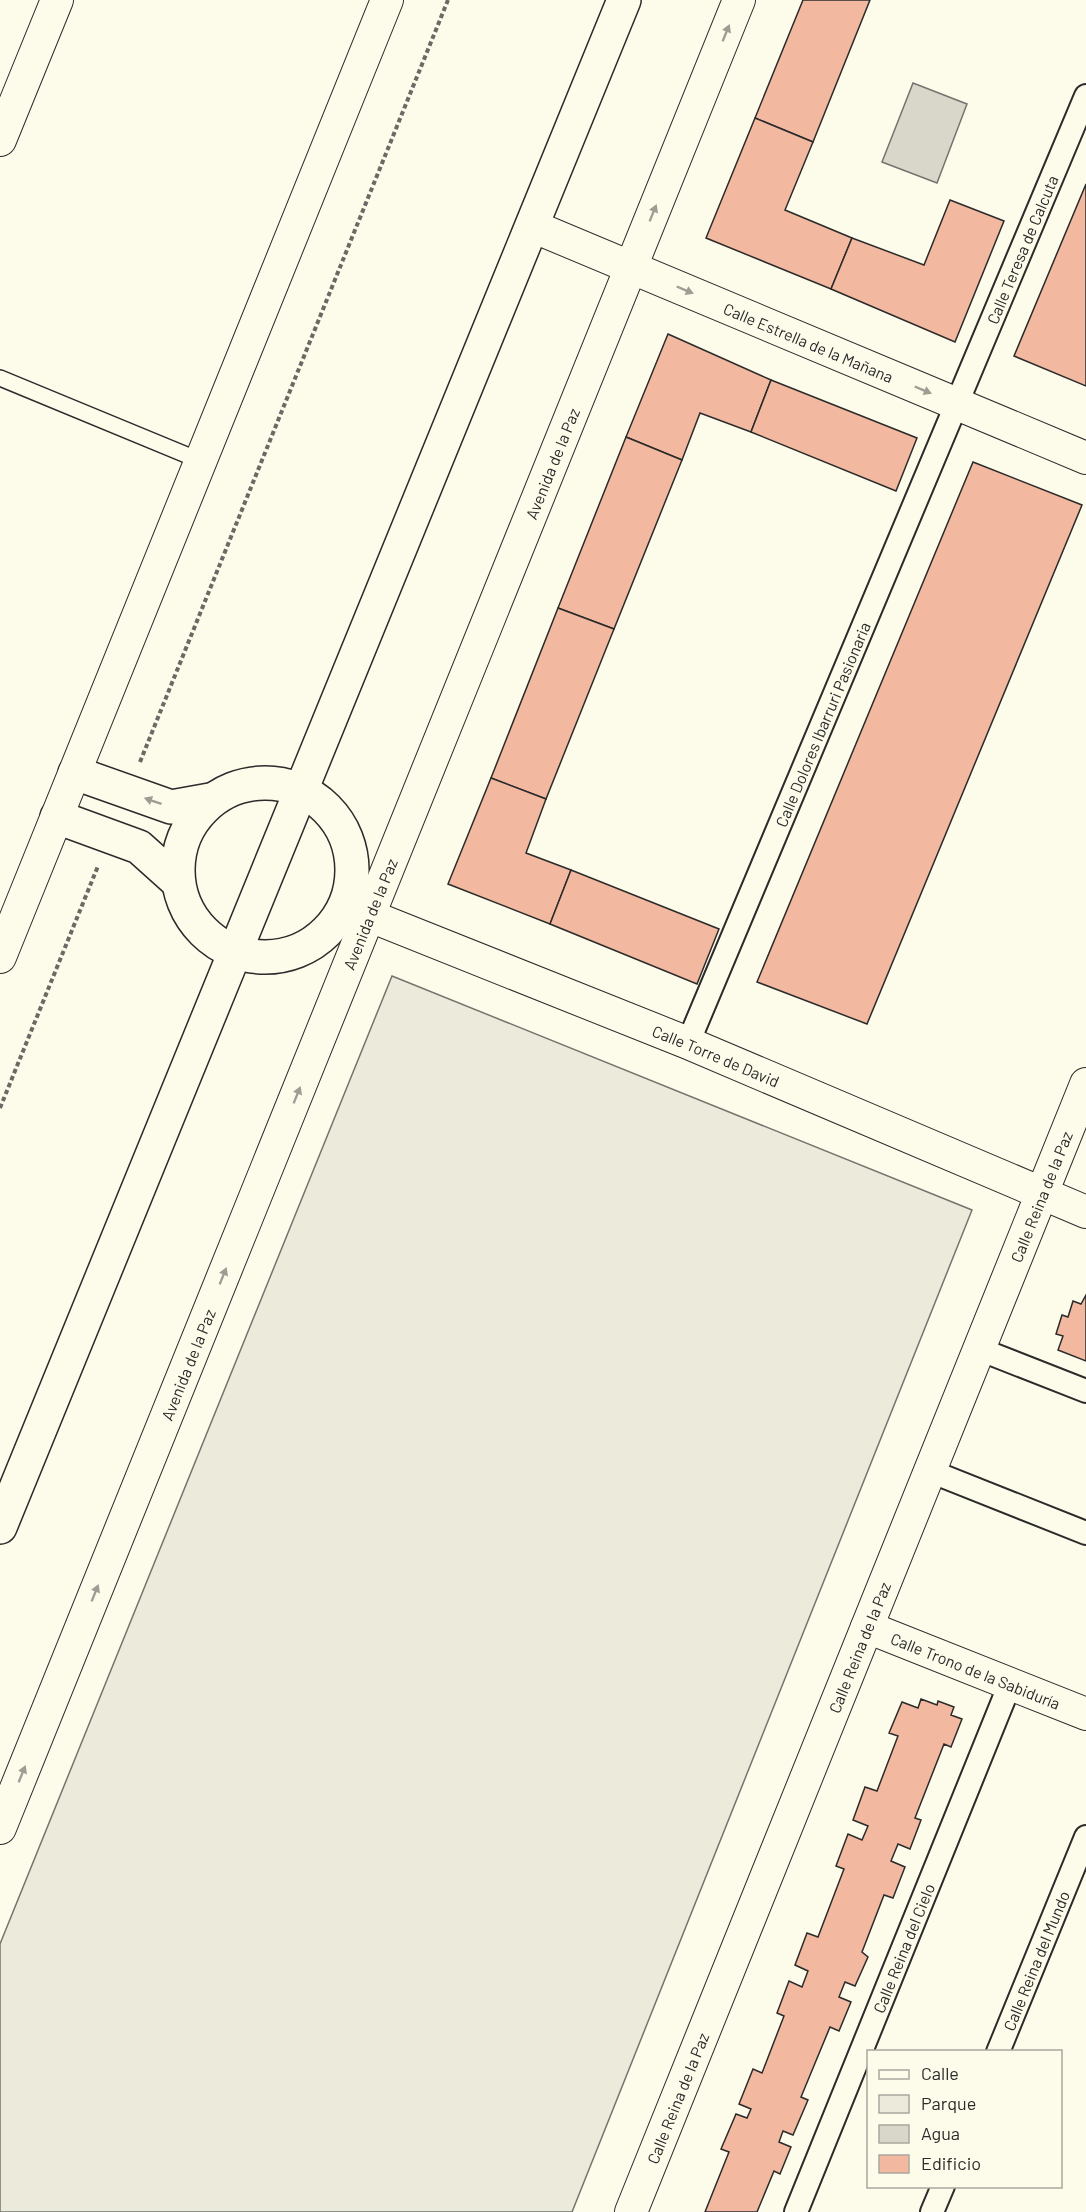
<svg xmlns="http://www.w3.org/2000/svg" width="1086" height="2212" font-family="Barlow,sans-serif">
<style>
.green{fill:#ecebdb;stroke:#74746e;stroke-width:1.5}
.water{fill:#d8d7c9;stroke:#74746e;stroke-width:1.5}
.building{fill:#f2b8a0;stroke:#2b2b2b;stroke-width:1.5}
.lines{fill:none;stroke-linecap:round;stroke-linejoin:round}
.service-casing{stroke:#2b2b2b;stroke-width:18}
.pedestrian-casing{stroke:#2b2b2b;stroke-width:26}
.minor-casing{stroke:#2b2b2b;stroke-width:34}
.primary-casing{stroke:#2b2b2b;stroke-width:36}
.path{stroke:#6a6964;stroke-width:4;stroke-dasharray:4.5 3;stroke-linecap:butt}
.service{stroke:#fdfbea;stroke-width:15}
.pedestrian{stroke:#fdfbea;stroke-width:22}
.minor{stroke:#fdfbea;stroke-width:32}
.primary{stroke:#fdfbea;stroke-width:33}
.oneway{fill:#9e9d94}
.labels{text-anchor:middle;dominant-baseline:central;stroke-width:4.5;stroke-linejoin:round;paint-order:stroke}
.street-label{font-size:16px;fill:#2b2b2b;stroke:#fdfbea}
</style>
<rect width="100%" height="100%" fill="#fdfbea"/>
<path class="green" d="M 392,976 L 972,1210 L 572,2212 L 0,2212 L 0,1944 Z"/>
<path class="water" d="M 913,83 L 967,104 L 937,183 L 882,162 Z"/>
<g class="building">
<path d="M 803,0 L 870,0 L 813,142 L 755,118 Z"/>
<path d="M 755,118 L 813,142 L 785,210 L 852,238 L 831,289 L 706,238 Z"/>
<path d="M 1086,184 L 1086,386 L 1014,356 Z"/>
<path d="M 950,200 L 1004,221 L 955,342 L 831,289 L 852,238 L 924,265 Z"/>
<path d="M 668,334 L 771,380 L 751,432 L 700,413 L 682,460 L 626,437 Z"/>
<path d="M 771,380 L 917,438 L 896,491 L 751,432 Z"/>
<path d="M 626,437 L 682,460 L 614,629 L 558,608 Z"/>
<path d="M 973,462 L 1082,505 L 867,1024 L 757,982 Z"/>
<path d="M 558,608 L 614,629 L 546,799 L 491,778 Z"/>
<path d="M 491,778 L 546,799 L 526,853 L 571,870 L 550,924 L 448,884 Z"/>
<path d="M 571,870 L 719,929 L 697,984 L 550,924 Z"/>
<path d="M 1086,1295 L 1086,1361 L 1058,1350 L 1063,1336 L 1056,1334 L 1062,1315 L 1068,1317 L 1073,1301 L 1081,1304 Z"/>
<path d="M 921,1699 L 937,1705 L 938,1701 L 954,1707 L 951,1715 L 962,1719 L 951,1747 L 944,1744 L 915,1818 L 921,1820 L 910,1849 L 898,1844 L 891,1861 L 905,1867 L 893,1898 L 884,1895 L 862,1952 L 868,1957 L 855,1986 L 845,1982 L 839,1997 L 851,2002 L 839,2031 L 830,2027 L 801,2097 L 808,2100 L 793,2135 L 783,2131 L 779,2142 L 791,2147 L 780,2174 L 774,2171 L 757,2212 L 705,2212 L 729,2152 L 721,2149 L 736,2114 L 747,2118 L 751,2109 L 739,2104 L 753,2069 L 762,2073 L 784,2016 L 777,2013 L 789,1981 L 802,1987 L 808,1971 L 795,1965 L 807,1933 L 818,1937 L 844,1869 L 836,1866 L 848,1834 L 862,1840 L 868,1826 L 853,1820 L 865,1787 L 877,1791 L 898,1736 L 889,1733 L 902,1702 L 918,1708 Z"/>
</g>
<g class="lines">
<defs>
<path id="service" d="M 0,378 L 201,461"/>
<g id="pedestrian">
<path id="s1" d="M 688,1043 L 1086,96"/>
<path d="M 979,1349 L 1086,1391"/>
<path d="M 930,1471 L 1086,1533"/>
<path id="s2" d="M 998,2052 L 1086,1837"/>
<path id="s3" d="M 796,2212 L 1010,1684"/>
<path d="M 932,2212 L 943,2186"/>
</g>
<g id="minor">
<path d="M 0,140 L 57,0"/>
<path id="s4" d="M 532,226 L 1086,458"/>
<path id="s5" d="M 345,906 L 688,1043 L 1086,1212"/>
<path d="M 0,957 L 387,0"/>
<path id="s6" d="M 867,1627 L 1086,1714"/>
<path id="s7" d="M 0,1828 L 739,0"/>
<path id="s8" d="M 631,2212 L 1086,1084"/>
</g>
<g id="primary">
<path d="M 75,773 L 171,807 L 210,800"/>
<circle cx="265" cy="870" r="87"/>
<path d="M 57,817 L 139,847 L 178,882"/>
<path d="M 0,1527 L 624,0"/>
</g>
</defs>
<use href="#service" class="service-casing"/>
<use href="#pedestrian" class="pedestrian-casing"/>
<use href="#minor" class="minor-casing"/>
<use href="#primary" class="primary-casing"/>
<g class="path">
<path d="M 140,762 L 448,0"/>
<path d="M 0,1108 L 98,866"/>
</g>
<use href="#service" class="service"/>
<use href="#pedestrian" class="pedestrian"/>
<use href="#minor" class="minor"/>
<use href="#primary" class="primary"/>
</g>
<defs><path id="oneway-solid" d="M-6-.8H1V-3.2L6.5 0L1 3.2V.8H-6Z" transform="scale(1.5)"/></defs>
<g class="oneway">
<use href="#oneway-solid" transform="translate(726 33) rotate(-68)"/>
<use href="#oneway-solid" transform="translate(653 213) rotate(-68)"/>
<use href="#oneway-solid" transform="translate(685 290) rotate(23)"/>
<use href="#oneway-solid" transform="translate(923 390) rotate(23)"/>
<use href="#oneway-solid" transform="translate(153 801) rotate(-161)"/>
<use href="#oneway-solid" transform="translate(297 1095) rotate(-68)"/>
<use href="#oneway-solid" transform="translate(223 1276) rotate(-68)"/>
<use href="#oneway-solid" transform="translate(95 1593) rotate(-68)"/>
<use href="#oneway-solid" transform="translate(22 1774) rotate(-68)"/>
</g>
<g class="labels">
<g class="street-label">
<text stroke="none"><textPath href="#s1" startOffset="861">Calle Teresa de Calcuta</textPath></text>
<text stroke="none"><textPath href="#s4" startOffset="300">Calle Estrella de la Mañana</textPath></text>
<text stroke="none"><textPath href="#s7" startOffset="1472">Avenida de la Paz</textPath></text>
<text stroke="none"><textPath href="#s1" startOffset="346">Calle Dolores Ibarruri Pasionaria</textPath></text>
<text stroke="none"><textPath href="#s7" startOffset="986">Avenida de la Paz</textPath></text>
<text stroke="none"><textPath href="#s5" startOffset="400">Calle Torre de David</textPath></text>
<text stroke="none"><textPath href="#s8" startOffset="1095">Calle Reina de la Paz</textPath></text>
<text stroke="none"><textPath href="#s7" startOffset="500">Avenida de la Paz</textPath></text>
<text stroke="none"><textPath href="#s8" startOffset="609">Calle Reina de la Paz</textPath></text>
<text stroke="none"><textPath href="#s6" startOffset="117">Calle Trono de la Sabiduría</textPath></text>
<text stroke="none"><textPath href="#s3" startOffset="285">Calle Reina del Cielo</textPath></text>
<text stroke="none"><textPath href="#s2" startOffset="99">Calle Reina del Mundo</textPath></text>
<text stroke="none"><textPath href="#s8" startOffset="123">Calle Reina de la Paz</textPath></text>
</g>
</g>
<rect x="867" y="2050" width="195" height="138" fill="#fdfbea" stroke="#a9a89e" stroke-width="1.5"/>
<rect x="879" y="2070" width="30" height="9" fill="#fdfbea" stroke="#a9a89e" stroke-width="1.5"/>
<text x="921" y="2080" font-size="18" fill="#2b2b2b">Calle</text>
<rect x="879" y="2095" width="30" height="18" fill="#ecebdb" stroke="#a9a89e" stroke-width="1.5"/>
<text x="921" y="2110" font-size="18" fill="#2b2b2b">Parque</text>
<rect x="879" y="2125" width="30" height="18" fill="#d8d7c9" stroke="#a9a89e" stroke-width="1.5"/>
<text x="921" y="2140" font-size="18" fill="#2b2b2b">Agua</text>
<rect x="879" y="2155" width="30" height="18" fill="#f2b8a0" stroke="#a9a89e" stroke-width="1.5"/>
<text x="921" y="2170" font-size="18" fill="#2b2b2b">Edificio</text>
</svg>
